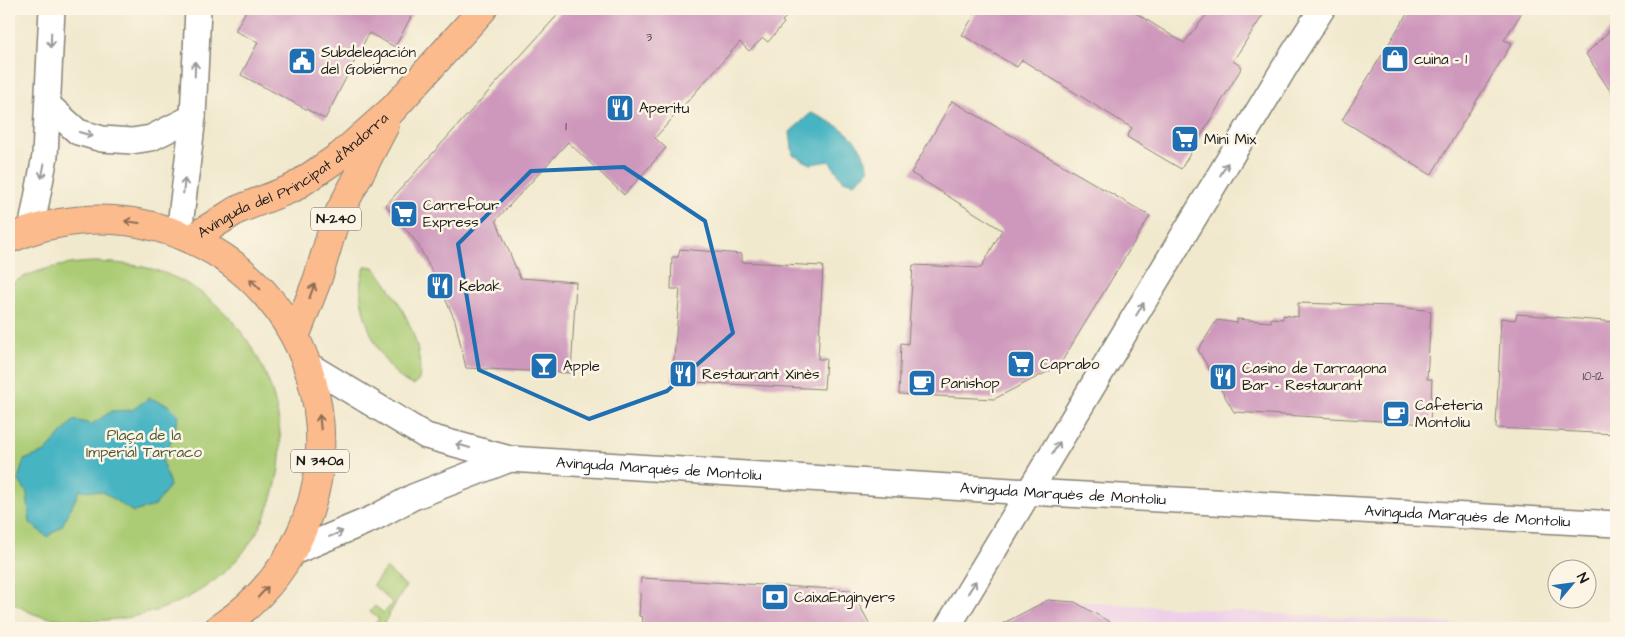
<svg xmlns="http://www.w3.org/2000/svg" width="1625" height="637" font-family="'Architects Daughter',sans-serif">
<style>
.built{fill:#eed0e8}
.green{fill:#abcc74;stroke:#647448}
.water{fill:#46b4c2;stroke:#31686f}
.building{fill:#ce97bc}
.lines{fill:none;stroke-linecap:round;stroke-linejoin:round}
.minor-casing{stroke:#868275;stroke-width:28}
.primary-casing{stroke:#868275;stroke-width:30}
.minor{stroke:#fff;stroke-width:25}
.primary{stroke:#fbbb8d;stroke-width:28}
.oneway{stroke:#999}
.oneway2{stroke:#8c6c54}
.marked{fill:none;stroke:#1f6fb2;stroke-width:4;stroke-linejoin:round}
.labels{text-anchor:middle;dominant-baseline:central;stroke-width:5;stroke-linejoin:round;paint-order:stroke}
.number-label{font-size:12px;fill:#483b44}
.shield{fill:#fcf5e5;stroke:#5f5d58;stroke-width:1}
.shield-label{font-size:14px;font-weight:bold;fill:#1c1c1c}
.poi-label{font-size:15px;fill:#1c1c1c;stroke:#fcf5e5;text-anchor:start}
.street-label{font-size:15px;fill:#1c1c1c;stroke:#fcf5e5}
.park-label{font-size:15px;fill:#4e5a3b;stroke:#fcf5e5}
</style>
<rect width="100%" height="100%" fill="#fcf5e5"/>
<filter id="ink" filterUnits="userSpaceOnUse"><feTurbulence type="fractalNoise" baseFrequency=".02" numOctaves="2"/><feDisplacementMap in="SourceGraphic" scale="10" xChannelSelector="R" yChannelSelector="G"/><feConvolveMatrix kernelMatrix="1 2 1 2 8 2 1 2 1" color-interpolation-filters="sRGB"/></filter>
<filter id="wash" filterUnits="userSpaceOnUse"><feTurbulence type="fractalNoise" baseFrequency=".0096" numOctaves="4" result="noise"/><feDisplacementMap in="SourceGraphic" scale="20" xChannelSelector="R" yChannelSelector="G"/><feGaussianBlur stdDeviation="1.12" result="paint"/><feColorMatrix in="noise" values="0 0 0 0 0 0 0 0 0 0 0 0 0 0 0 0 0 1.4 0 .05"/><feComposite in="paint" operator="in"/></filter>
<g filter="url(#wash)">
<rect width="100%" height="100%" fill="#f1e9ce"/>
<path class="built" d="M 1048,600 L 1521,628 L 994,628 Z"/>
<g class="green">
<path d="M 95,262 C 115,263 135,264 155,270 C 240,296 295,393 277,479 C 254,589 145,637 40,616 C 29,613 19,606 9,601 L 9,285 C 35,269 65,263 95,262 Z"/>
<path d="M 366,266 L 374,267 C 397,295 425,342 419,380 L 413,385 C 381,375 347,294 366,266 Z"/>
<path d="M 386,568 L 406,586 L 381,628 L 371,628 L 379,619 L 370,611 L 375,606 L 384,613 L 393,603 L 373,585 Z"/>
</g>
<g class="water">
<path d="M 811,113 C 841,126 860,136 869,170 L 855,183 L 843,180 L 829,161 L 811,164 L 793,155 L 790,132 Z"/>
<path d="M 149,398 L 169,405 L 179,415 L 172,439 L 162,459 L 170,485 L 155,506 L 133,512 L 103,492 L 80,490 L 62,526 L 47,537 L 30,523 L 27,493 L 18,479 L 24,460 L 45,452 L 74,420 L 92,424 L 112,411 L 132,410 Z"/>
</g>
<g id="blocks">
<g class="building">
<path d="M 247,9 L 415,9 L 395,47 L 369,33 L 325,119 L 241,75 L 258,42 L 235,31 Z"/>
<path d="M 563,9 L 795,9 L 782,21 L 784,23 L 768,42 L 763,38 L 749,51 L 740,42 L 655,138 L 666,148 L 624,195 L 568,142 L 496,220 L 520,278 L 576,282 L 571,373 L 466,368 L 455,320 L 437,281 L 417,243 L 386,205 Z"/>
<path d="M 978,9 L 1129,9 L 1184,43 L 1211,9 L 1267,9 L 1233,61 L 1242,67 L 1181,169 L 1127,137 L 1132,128 L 1022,60 L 1017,67 L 962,35 Z"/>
<path d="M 1410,9 L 1524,9 L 1504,40 L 1512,43 L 1431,175 L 1342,120 Z"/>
<path d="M 1616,24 L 1616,100 L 1586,54 Z"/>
<path d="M 952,101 L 1150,216 L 1059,366 L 994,399 L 899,394 L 901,343 L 908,344 L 913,265 L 981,268 L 1002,230 L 911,173 Z"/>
<path d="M 680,249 L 742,254 L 742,262 L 823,266 L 818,359 L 826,359 L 824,389 L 672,381 L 680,289 L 671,289 L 672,257 L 678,257 Z"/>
<path d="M 1298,303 L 1393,306 L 1431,311 L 1427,379 L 1432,379 L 1430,424 L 1234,412 L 1198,350 L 1217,320 L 1237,323 L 1237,319 L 1271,322 L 1271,318 L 1283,319 L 1283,315 L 1298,317 Z"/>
<path d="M 1517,314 L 1616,322 L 1616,434 L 1496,428 L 1501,318 L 1515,320 Z"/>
<path d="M 641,578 L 851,590 L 872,628 L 655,628 L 655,625 L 642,625 L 643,617 L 639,616 Z"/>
<path d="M 1048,600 L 1075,602 L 1120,628 L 994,628 Z"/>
</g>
</g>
</g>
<g filter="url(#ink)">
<use href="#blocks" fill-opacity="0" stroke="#868275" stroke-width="1"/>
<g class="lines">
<defs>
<g id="minor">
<path d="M 48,105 L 78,132 L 102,139 L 132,141 L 151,138 L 193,117"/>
<path d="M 31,230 L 45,156 L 52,9"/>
<path d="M 179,234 L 193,117 L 198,9"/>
<path id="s1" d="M 308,365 L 426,436 L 510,459 L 1029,492 L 1616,524"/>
<path d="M 291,553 L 374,518 L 413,497 L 510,459"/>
<path d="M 947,628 L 1286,65 L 1322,9"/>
</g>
<g id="primary">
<path d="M 9,239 C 55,218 108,214 156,227 C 343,278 379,523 219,628"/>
<path id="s2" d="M 191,239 L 237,210 L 293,188 L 340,156 L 393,109 L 483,9"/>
<path d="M 295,337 L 318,278 L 335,221 L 385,125"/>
</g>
</defs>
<use href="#minor" class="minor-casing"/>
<use href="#primary" class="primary-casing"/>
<use href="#minor" class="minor"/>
<use href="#primary" class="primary"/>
</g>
<defs><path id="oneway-shaft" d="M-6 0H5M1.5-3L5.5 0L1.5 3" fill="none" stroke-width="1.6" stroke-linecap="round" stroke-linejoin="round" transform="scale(1.25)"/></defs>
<g class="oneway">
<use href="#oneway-shaft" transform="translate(51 40) rotate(92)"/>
<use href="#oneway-shaft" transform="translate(195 69) rotate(-88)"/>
<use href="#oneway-shaft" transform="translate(86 134) rotate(16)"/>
<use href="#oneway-shaft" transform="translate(1224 169) rotate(-59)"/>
<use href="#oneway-shaft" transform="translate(43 171) rotate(101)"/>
<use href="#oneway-shaft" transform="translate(184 186) rotate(-84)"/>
<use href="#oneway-shaft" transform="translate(1140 309) rotate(-59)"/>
<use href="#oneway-shaft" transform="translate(463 446) rotate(-164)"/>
<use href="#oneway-shaft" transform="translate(1056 448) rotate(-58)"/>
<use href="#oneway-shaft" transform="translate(336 534) rotate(-23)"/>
<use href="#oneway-shaft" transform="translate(972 587) rotate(-58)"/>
</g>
<g class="oneway2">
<use href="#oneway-shaft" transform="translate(132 222) rotate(-172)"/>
<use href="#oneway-shaft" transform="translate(255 284) rotate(-135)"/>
<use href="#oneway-shaft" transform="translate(312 291) rotate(-69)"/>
<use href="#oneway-shaft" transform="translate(320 422) rotate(-96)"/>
<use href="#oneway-shaft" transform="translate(263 592) rotate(-47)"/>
</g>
</g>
<path class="marked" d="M 624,167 L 705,221 L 733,333 L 667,391 L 589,419 L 479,370 L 458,244 L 531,171 Z"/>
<defs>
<symbol id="shop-square" viewBox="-11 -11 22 22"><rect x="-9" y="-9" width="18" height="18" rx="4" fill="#1f6fb2" stroke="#fcf5e5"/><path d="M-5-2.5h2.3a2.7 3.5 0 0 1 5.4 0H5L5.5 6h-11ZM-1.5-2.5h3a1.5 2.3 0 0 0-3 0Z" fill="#fff"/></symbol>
<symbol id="civic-square" viewBox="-11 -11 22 22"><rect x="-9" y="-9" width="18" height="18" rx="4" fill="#1f6fb2" stroke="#fcf5e5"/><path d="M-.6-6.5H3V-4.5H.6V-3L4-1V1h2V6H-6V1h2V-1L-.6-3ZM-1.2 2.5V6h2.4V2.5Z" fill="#fff"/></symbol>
<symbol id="restaurant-square" viewBox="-11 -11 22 22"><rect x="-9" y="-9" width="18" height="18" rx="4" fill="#1f6fb2" stroke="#fcf5e5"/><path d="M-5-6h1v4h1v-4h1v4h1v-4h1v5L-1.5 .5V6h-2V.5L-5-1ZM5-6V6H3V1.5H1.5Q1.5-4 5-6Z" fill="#fff"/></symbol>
<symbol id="supermarket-square" viewBox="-11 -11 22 22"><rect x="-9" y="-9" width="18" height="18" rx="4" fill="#1f6fb2" stroke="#fcf5e5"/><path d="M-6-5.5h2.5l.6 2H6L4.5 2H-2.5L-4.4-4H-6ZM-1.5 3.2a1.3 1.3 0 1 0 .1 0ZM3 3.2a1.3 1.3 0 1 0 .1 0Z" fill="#fff"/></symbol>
<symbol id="bar-square" viewBox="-11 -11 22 22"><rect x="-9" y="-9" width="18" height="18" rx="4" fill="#1f6fb2" stroke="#fcf5e5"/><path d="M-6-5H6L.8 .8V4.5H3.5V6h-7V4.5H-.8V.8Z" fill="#fff"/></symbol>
<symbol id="cafe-square" viewBox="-11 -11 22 22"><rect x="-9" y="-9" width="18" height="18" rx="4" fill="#1f6fb2" stroke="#fcf5e5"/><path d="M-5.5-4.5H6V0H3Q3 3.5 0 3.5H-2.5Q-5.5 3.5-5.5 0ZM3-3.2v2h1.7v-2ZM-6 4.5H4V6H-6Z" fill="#fff"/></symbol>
<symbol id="bank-square" viewBox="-11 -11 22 22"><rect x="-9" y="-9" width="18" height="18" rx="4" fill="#1f6fb2" stroke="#fcf5e5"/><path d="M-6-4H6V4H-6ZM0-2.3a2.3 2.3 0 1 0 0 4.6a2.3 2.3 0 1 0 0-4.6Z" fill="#fff"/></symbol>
</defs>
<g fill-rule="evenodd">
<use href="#shop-square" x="1379" y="43" width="32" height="32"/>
<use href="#civic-square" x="286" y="45" width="32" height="32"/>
<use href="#restaurant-square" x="604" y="92" width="32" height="32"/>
<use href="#supermarket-square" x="1169" y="123" width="32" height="32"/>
<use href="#supermarket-square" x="388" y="198" width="32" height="32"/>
<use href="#restaurant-square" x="424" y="270" width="32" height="32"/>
<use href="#supermarket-square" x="1005" y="348" width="32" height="32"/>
<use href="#bar-square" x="528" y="350" width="32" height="32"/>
<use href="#restaurant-square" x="667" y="358" width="32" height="32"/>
<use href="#restaurant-square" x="1207" y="361" width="32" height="32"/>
<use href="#cafe-square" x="906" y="367" width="32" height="32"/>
<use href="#cafe-square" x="1380" y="398" width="32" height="32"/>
<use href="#bank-square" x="759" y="581" width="32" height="32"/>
</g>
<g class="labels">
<g class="number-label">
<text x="649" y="37">3</text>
<text x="566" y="126">1</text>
<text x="1593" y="376">10-12</text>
</g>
<g class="shield">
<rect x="311" y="207.5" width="50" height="23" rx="4"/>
<rect x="291" y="449.5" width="58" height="23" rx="4"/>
</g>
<g class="shield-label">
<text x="336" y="219">N-240</text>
<text x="320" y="461">N 340a</text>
</g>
<g class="poi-label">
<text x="321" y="52">Subdelegación<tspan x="321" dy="17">del Gobierno</tspan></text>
<text x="1414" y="59">cuina - 1</text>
<text x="639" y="108">Aperitu</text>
<text x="1204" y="139">Mini Mix</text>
<text x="423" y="205">Carrefour<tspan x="423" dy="17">Express</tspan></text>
<text x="459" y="286">Kebak</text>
<text x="1040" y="364">Caprabo</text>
<text x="563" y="366">Apple</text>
<text x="1242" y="368">Casino de Tarragona<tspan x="1242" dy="17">Bar - Restaurant</tspan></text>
<text x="702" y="374">Restaurant Xinès</text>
<text x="941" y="383">Panishop</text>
<text x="1415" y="405">Cafeteria<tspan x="1415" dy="17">Montoliu</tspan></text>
<text x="794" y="597">CaixaEnginyers</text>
</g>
<g class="street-label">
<text stroke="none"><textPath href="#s2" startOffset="121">Avinguda del Principat d'Andorra</textPath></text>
<text stroke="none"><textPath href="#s1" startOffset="374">Avinguda Marquès de Montoliu</textPath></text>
<text stroke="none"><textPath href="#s1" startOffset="779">Avinguda Marquès de Montoliu</textPath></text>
<text stroke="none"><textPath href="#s1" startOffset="1184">Avinguda Marquès de Montoliu</textPath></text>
</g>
<g class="park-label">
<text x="144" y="435">Plaça de la<tspan x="144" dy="17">Imperial Tarraco</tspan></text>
</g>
</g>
<rect width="1625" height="637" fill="none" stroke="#fcf5e5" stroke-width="30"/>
<g transform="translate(1572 584) rotate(61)"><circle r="24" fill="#fcf5e5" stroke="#a29e95"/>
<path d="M0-4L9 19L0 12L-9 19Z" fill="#1f6fb2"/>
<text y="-8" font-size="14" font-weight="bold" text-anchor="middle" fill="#1c1c1c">N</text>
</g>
</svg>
